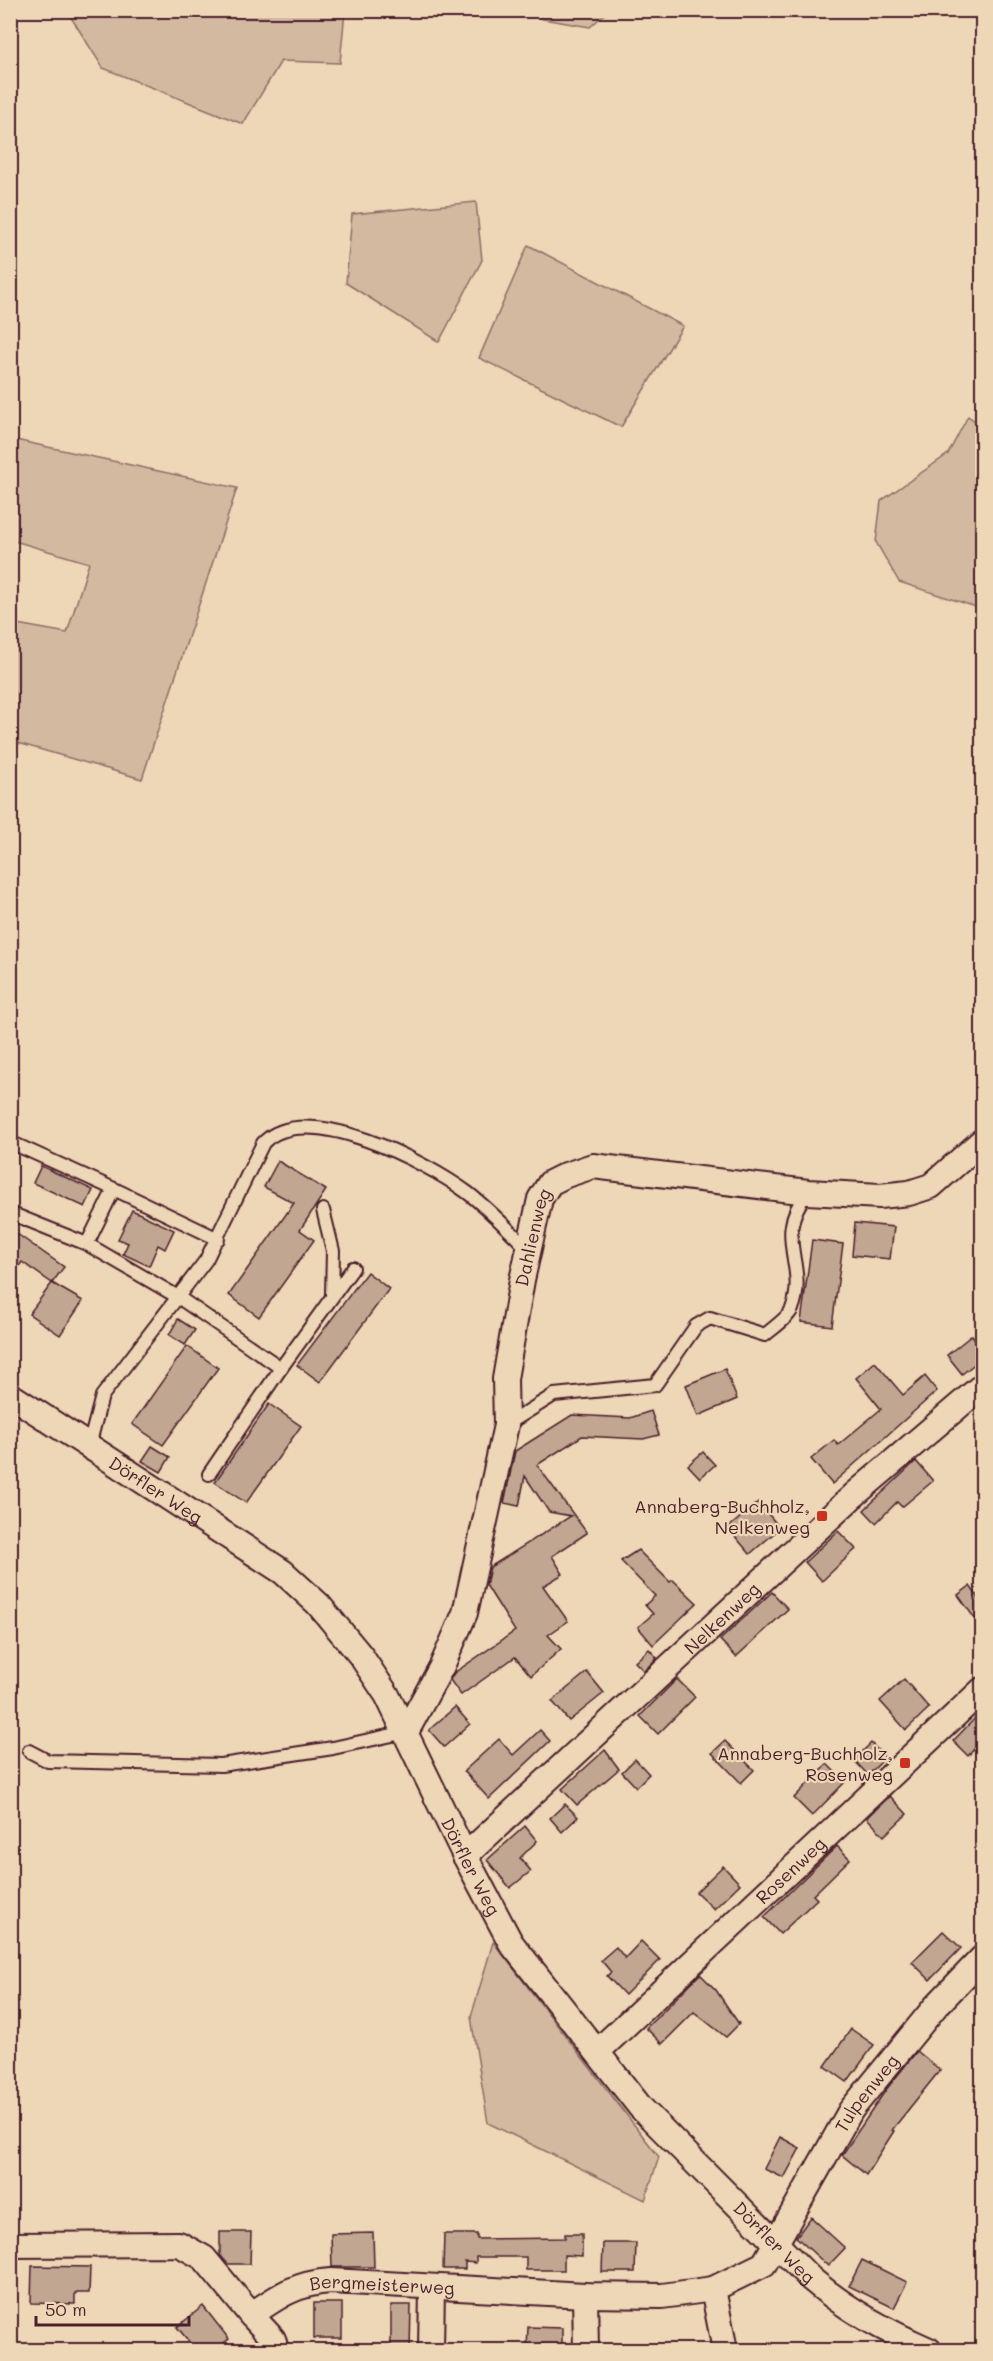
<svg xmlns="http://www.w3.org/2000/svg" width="993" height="2361" font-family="Mali,sans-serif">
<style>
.green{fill:#d2b9a0;stroke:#8e6c66;stroke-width:1.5}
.building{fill:#c1a691;stroke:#4a1f2b;stroke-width:1.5}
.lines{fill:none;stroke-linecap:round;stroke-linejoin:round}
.service-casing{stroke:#4a1f2b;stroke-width:16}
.minor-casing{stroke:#4a1f2b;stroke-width:28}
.service{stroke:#edd7b6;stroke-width:12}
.minor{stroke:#edd7b6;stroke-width:24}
.poi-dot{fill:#c8321e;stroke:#edd7b6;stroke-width:2}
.labels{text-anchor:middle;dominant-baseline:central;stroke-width:4.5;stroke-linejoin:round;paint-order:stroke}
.street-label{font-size:18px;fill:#4a1f2b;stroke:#edd7b6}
.poi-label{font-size:18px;fill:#4a1f2b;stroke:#edd7b6;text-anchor:end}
</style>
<rect width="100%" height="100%" fill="#edd7b6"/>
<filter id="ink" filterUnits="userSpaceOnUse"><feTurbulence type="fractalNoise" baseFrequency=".0167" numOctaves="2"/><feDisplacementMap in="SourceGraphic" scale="12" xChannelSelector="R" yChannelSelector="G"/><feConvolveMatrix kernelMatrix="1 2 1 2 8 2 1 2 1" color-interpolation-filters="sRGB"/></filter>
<g filter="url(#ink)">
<g class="green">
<path d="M 67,11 L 345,11 L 340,63 L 281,61 L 243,124 L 103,68 Z"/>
<path d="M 531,11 L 608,11 L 590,27 L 543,19 Z"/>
<path d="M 476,202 L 482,260 L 439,342 L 346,283 L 352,214 Z"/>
<path d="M 528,245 L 683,326 L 621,427 L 479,358 Z"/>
<path d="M 968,416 L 982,426 L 982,609 L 899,582 L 876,542 L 881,501 L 948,454 Z"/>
<path d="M 11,439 L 237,488 L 142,779 L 11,741 L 11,623 L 67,633 L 89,563 L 11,540 Z"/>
<path d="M 493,1942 L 659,2157 L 645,2200 L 488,2123 L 471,2017 Z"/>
</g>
<g class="building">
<path d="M 278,1161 L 326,1190 L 300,1230 L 314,1240 L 259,1317 L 229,1295 L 294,1203 L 264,1187 Z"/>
<path d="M 41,1166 L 93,1190 L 85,1207 L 33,1183 Z"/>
<path d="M 132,1210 L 174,1230 L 165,1249 L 158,1245 L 149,1266 L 123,1254 L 128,1243 L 118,1239 Z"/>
<path d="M 855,1223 L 894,1227 L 890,1259 L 852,1255 Z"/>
<path d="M 10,1229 L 64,1267 L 52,1283 L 22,1262 L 10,1279 Z"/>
<path d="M 812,1240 L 843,1244 L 832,1326 L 801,1322 Z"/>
<path d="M 367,1272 L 389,1289 L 320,1382 L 297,1365 Z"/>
<path d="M 52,1283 L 83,1301 L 60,1335 L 29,1314 Z"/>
<path d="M 178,1319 L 195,1330 L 185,1345 L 169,1335 Z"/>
<path d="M 972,1335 L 982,1349 L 982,1358 L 962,1374 L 947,1355 Z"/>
<path d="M 187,1346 L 218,1368 L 163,1445 L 132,1424 Z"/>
<path d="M 875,1362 L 903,1395 L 925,1376 L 937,1391 L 832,1484 L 811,1459 L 834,1440 L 838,1445 L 881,1409 L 856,1378 Z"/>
<path d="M 725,1369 L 737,1399 L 698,1416 L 686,1385 Z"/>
<path d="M 269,1404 L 301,1426 L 246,1503 L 215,1482 Z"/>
<path d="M 651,1411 L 659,1435 L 643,1439 L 582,1436 L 537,1465 L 587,1533 L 552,1556 L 563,1574 L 543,1586 L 568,1621 L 548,1635 L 561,1649 L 531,1676 L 515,1657 L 461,1695 L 450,1680 L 454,1673 L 515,1631 L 486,1585 L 490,1567 L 571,1516 L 549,1512 L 525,1476 L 519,1506 L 504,1503 L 515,1451 L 572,1415 L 630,1418 Z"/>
<path d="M 152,1446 L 170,1457 L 161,1472 L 142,1461 Z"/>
<path d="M 703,1452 L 715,1465 L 700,1478 L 688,1465 Z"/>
<path d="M 916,1461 L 933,1481 L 902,1507 L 897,1502 L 876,1523 L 864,1510 Z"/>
<path d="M 758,1502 L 780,1528 L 750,1554 L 728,1528 Z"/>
<path d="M 838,1531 L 856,1549 L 822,1581 L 805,1562 Z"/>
<path d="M 638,1550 L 670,1582 L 673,1580 L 697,1603 L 653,1645 L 638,1627 L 653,1614 L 645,1605 L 655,1596 L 621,1561 Z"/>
<path d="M 970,1586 L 982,1603 L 982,1629 L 958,1595 Z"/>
<path d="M 772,1592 L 788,1609 L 736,1657 L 720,1640 Z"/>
<path d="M 649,1649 L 657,1658 L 644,1671 L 635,1662 Z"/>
<path d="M 587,1672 L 604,1693 L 569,1721 L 552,1701 Z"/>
<path d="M 677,1679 L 695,1697 L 658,1734 L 640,1716 Z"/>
<path d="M 904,1679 L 929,1708 L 906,1730 L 880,1701 Z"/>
<path d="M 455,1707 L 470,1724 L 444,1747 L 429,1730 Z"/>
<path d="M 982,1711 L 982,1740 L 968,1756 L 953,1741 Z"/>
<path d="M 540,1730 L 550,1741 L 489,1799 L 464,1771 L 499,1739 L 513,1755 Z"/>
<path d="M 725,1741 L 754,1770 L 741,1783 L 712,1753 Z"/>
<path d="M 871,1743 L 885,1758 L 868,1775 L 854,1760 Z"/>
<path d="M 605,1750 L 619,1769 L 577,1805 L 562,1789 Z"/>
<path d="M 635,1759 L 649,1774 L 636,1787 L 622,1772 Z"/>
<path d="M 827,1764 L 845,1782 L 812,1816 L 794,1798 Z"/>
<path d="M 890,1796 L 907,1814 L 884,1836 L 867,1818 Z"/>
<path d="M 565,1804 L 578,1817 L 562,1832 L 550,1818 Z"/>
<path d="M 525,1826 L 537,1841 L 520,1858 L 531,1871 L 510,1888 L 487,1860 Z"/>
<path d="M 837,1846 L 850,1859 L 813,1895 L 817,1899 L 780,1934 L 764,1917 Z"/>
<path d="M 723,1866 L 740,1884 L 714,1909 L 696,1892 Z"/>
<path d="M 943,1931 L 961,1948 L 930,1980 L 912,1962 Z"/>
<path d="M 641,1941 L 660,1960 L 625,1995 L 607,1976 L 611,1972 L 601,1960 L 616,1947 L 625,1958 Z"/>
<path d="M 700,1974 L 716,1990 L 739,2024 L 726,2037 L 694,2012 L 662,2044 L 646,2028 Z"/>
<path d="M 851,2029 L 874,2045 L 847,2082 L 825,2066 Z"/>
<path d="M 917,2051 L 940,2070 L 892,2130 L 894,2131 L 866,2175 L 842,2155 L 885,2091 Z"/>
<path d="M 780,2137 L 800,2148 L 784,2178 L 764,2169 Z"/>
<path d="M 811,2217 L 845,2248 L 828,2266 L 796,2237 Z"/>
<path d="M 220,2232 L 251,2232 L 250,2264 L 228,2264 L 220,2255 Z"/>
<path d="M 373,2233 L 374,2267 L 332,2267 L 331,2234 Z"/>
<path d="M 444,2234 L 477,2234 L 477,2239 L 565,2238 L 565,2234 L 582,2234 L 582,2256 L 564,2255 L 564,2270 L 526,2270 L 526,2257 L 476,2257 L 476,2263 L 465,2262 L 465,2269 L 443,2269 Z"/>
<path d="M 603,2243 L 636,2243 L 635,2272 L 602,2272 Z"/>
<path d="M 862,2260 L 907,2282 L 894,2308 L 849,2286 Z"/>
<path d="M 32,2266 L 90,2267 L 89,2293 L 75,2293 L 75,2304 L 31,2303 Z"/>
<rect x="314" y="2303" width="28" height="35"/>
<path d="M 391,2305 L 411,2305 L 410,2350 L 391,2350 Z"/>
<path d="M 203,2306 L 229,2339 L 214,2350 L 196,2350 L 177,2327 Z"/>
<path d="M 528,2327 L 562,2328 L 562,2350 L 527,2350 Z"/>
</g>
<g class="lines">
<defs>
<g id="service">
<path d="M 10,1142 L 114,1189"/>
<path d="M 323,1210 L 333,1251 L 332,1295"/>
<path d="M 10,1213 L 87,1244 L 178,1297 L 281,1368 L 353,1268"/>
<path d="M 87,1244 L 114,1189 L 218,1239"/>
<path d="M 506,1425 L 554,1395 L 655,1385 L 696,1326 L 710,1318 L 765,1335 C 773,1328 788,1318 792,1309 C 809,1265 771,1236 808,1192"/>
<path d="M 89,1446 L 102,1396 L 206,1260 L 263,1143 C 305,1098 428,1163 468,1193 C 490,1210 509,1230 528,1249"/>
<path d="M 209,1474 L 281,1368"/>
<path d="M 29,1751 L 48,1761 L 221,1765 L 333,1748 L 406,1732"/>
</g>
<g id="minor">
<path id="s1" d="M 10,1395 L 283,1572 L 318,1604 L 361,1656 L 387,1695 L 465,1856 L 511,1943 L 641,2108 L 811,2279 C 847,2310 886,2331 929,2350"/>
<path id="s2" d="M 406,1732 L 442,1666 L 465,1613 L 506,1425 L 505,1379 L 522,1280 L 540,1199 L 550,1183 L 566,1175 L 593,1166 L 808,1192 L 880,1196 L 909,1193 L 931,1186 L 982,1141"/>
<path id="s3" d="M 465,1856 L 853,1496 L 982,1386"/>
<path id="s4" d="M 598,2051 L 982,1690"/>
<path id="s5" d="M 10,2245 L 179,2244 L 204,2258 L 251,2315 C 278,2296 297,2283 331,2281 L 585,2295 L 662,2296 L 713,2289 L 764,2264 L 851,2110 L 935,2007 L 982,1958"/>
<path d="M 713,2289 L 725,2350"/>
<path d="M 585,2295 L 586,2350"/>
<path d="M 251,2315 L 273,2339 L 276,2350"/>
<path d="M 431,2350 L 432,2287"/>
</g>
</defs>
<use href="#service" class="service-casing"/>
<use href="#minor" class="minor-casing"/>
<use href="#service" class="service"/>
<use href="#minor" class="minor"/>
</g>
</g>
<g class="poi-dot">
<rect x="816" y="1510" width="12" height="12" rx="3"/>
<rect x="899" y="1757" width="12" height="12" rx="3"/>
</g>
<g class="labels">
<g class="street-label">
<text stroke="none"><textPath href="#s2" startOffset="516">Dahlienweg</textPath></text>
<text stroke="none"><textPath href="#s1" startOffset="174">Dörfler Weg</textPath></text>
<text stroke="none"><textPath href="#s3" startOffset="350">Nelkenweg</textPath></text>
<text stroke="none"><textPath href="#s1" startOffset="678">Dörfler Weg</textPath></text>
<text stroke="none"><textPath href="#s4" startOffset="264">Rosenweg</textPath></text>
<text stroke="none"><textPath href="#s5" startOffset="999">Tulpenweg</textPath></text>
<text stroke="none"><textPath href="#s1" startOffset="1164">Dörfler Weg</textPath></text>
<text stroke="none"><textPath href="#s5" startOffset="411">Bergmeisterweg</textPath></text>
</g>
<g class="poi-label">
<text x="810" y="1506">Annaberg-Buchholz,<tspan x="810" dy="21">Nelkenweg</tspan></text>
<text x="893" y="1753">Annaberg-Buchholz,<tspan x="893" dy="21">Rosenweg</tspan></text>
</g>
</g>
<rect width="993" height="2361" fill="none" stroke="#edd7b6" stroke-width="36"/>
<rect x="18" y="18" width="957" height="2325" fill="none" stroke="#4a1f2b" stroke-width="2" filter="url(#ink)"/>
<path d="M36 2316v9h153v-9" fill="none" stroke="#4a1f2b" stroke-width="3"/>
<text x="45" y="2316" font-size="18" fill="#4a1f2b" stroke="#edd7b6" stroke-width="4.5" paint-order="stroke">50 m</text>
</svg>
